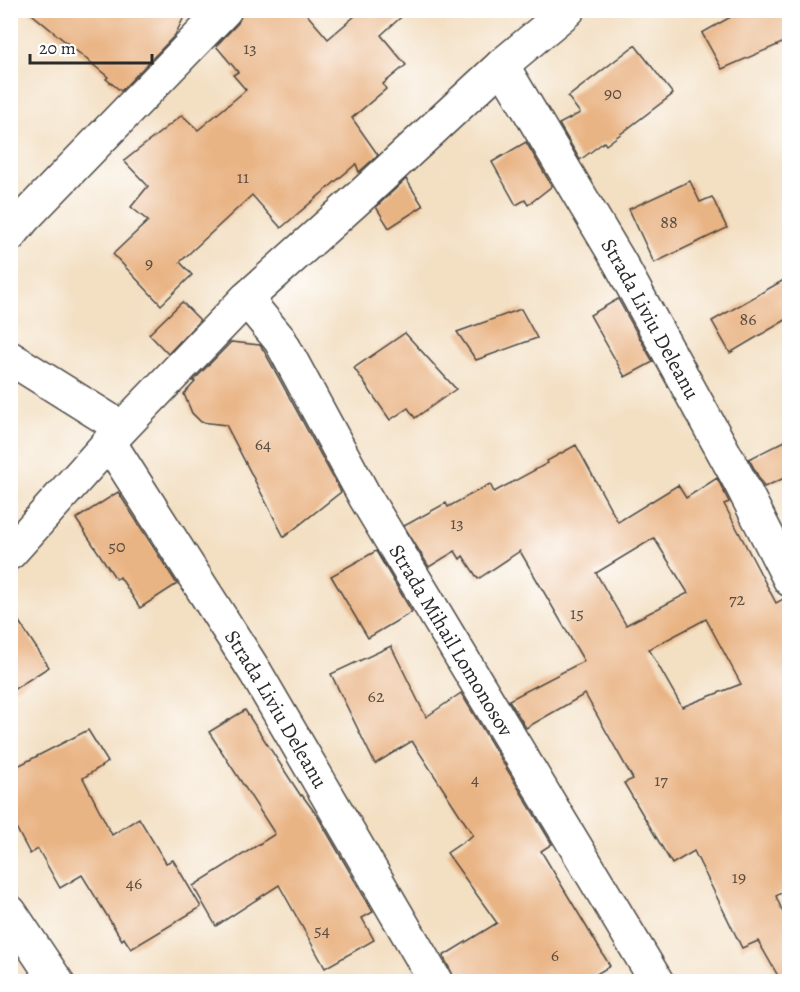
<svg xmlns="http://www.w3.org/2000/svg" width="800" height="992" font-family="Alegreya,serif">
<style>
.building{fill:#e9b484;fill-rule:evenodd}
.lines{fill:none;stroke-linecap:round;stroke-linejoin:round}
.minor-casing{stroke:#494642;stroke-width:36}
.minor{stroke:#fff;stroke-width:33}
.labels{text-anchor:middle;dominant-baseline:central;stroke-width:4.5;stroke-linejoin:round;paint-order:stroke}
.number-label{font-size:18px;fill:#5a4d41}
.street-label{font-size:21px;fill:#2b2b2b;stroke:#fff}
</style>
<rect width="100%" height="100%" fill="#fff"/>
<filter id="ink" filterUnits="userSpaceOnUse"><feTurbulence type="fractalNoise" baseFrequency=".0167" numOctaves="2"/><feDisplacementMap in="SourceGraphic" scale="12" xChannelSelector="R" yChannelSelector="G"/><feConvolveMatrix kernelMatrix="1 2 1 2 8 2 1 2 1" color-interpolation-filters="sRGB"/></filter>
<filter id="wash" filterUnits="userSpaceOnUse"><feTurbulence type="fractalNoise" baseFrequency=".008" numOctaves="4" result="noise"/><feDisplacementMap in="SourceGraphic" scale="24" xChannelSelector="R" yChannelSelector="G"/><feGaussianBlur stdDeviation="1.35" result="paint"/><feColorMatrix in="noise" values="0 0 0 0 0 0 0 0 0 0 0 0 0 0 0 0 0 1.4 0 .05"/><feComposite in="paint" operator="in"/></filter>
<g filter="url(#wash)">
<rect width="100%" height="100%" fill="#f3dfc2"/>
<g id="blocks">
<g class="building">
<path d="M 27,10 L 198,10 L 192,17 L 187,11 L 175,35 L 121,91 L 106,79 L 108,77 Z"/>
<path d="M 243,10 L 303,10 L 328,39 L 362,10 L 409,10 L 381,35 L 406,65 L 383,84 L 386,89 L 352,118 L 378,155 L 359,172 L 356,164 L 281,228 L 252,195 L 180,262 L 192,275 L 161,305 L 113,254 L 148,221 L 131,207 L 148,186 L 124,161 L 182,115 L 198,130 L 246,90 L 233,75 L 238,72 L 216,46 L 238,23 Z"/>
<path d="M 743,10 L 789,10 L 789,40 L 722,69 L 702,33 Z"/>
<path d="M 635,45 L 673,94 L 606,145 L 604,142 L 580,160 L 559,124 L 580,113 L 568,97 Z"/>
<path d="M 526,142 L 552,186 L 528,205 L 525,200 L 516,205 L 492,162 Z"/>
<path d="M 406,179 L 423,206 L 389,228 L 376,207 Z"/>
<path d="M 690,181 L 700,202 L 712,197 L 727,228 L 654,263 L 629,209 Z"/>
<path d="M 789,277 L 789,318 L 730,353 L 712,321 Z"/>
<path d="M 618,299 L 653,362 L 625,377 L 590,315 Z"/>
<path d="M 182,302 L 200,320 L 168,354 L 149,334 Z"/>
<path d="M 521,309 L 537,338 L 476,360 L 457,332 Z"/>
<path d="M 405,333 L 456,389 L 415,418 L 408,408 L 390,420 L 354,368 Z"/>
<path d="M 231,342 L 260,345 L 264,351 L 341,492 L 284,537 L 226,425 L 201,422 L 192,413 L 184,394 L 195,382 L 193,381 Z"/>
<path d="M 789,439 L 789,476 L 764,487 L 749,459 Z"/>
<path d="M 576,445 L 618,522 L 678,485 L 686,498 L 717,478 L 729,502 L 724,504 L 776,603 L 785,598 L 789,599 L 789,888 L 776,896 L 789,927 L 789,981 L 781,981 L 758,941 L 742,948 L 694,851 L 672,864 L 624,783 L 633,779 L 585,694 L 526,728 L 509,700 L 584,661 L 520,551 L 478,579 L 463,556 L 460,559 L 455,551 L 429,567 L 404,526 L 446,503 L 448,507 L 490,484 L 494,492 L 548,463 L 547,461 ZM 654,538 L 688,593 L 626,625 L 596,573 ZM 706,619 L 741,684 L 682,707 L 649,649 Z"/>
<path d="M 118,492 L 177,584 L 140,608 L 120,577 L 116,579 L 76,519 Z"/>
<path d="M 376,551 L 412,612 L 368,638 L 331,576 Z"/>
<path d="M 10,608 L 49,667 L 10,692 Z"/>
<path d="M 391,646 L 426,717 L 461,693 L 552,844 L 541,851 L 610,966 L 585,981 L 455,981 L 452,973 L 443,956 L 497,923 L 447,853 L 473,835 L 412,741 L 375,764 L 331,674 Z"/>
<path d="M 245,710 L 301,796 L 302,795 L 318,817 L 373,912 L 362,918 L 374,940 L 325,968 L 279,885 L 216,926 L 193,886 L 275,834 L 209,732 Z"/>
<path d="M 88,730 L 108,762 L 83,778 L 112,835 L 139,818 L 166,863 L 173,860 L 201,907 L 131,949 L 124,938 L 122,940 L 82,875 L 60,888 L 38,849 L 30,854 L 10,816 L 10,770 Z"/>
</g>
</g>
</g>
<g filter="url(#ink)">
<use href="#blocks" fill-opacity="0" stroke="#494642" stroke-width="1.5"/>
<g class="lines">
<defs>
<g id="minor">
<path id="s1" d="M 502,65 L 620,263 L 739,480 L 790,580"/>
<path d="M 10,235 L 24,218 L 225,10"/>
<path id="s2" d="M 246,299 L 280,340 L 365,497 L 657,982"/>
<path d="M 10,358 L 122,428"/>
<path id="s3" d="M 109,442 L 256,673 L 436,982"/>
<path d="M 10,553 L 122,428 L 246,299 L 364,193 L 502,65 L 568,10"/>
<path d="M 10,912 L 57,982"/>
</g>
</defs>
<use href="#minor" class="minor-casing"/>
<use href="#minor" class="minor"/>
</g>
</g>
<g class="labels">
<g class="number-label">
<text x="250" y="48">13</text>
<text x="613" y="93">90</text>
<text x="243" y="177">11</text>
<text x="669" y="222">88</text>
<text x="149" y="263">9</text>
<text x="748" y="319">86</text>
<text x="263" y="444">64</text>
<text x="457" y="523">13</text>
<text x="117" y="546">50</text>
<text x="737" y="599">72</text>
<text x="577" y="613">15</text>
<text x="376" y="696">62</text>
<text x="475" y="779">4</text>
<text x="661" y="780">17</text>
<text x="739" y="877">19</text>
<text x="134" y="883">46</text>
<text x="322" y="930">54</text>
<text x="555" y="955">6</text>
</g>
<g class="street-label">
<text stroke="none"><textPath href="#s1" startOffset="294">Strada Liviu Deleanu</textPath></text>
<text stroke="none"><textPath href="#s2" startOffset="399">Strada Mihail Lomonosov</textPath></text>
<text stroke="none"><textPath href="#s3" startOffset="315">Strada Liviu Deleanu</textPath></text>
</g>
</g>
<rect width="800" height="992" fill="none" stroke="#fff" stroke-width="36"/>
<path d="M30 54v9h122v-9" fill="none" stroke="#2b2b2b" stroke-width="3"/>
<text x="39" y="54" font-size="18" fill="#2b2b2b" stroke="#ffffff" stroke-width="4.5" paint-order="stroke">20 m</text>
</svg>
